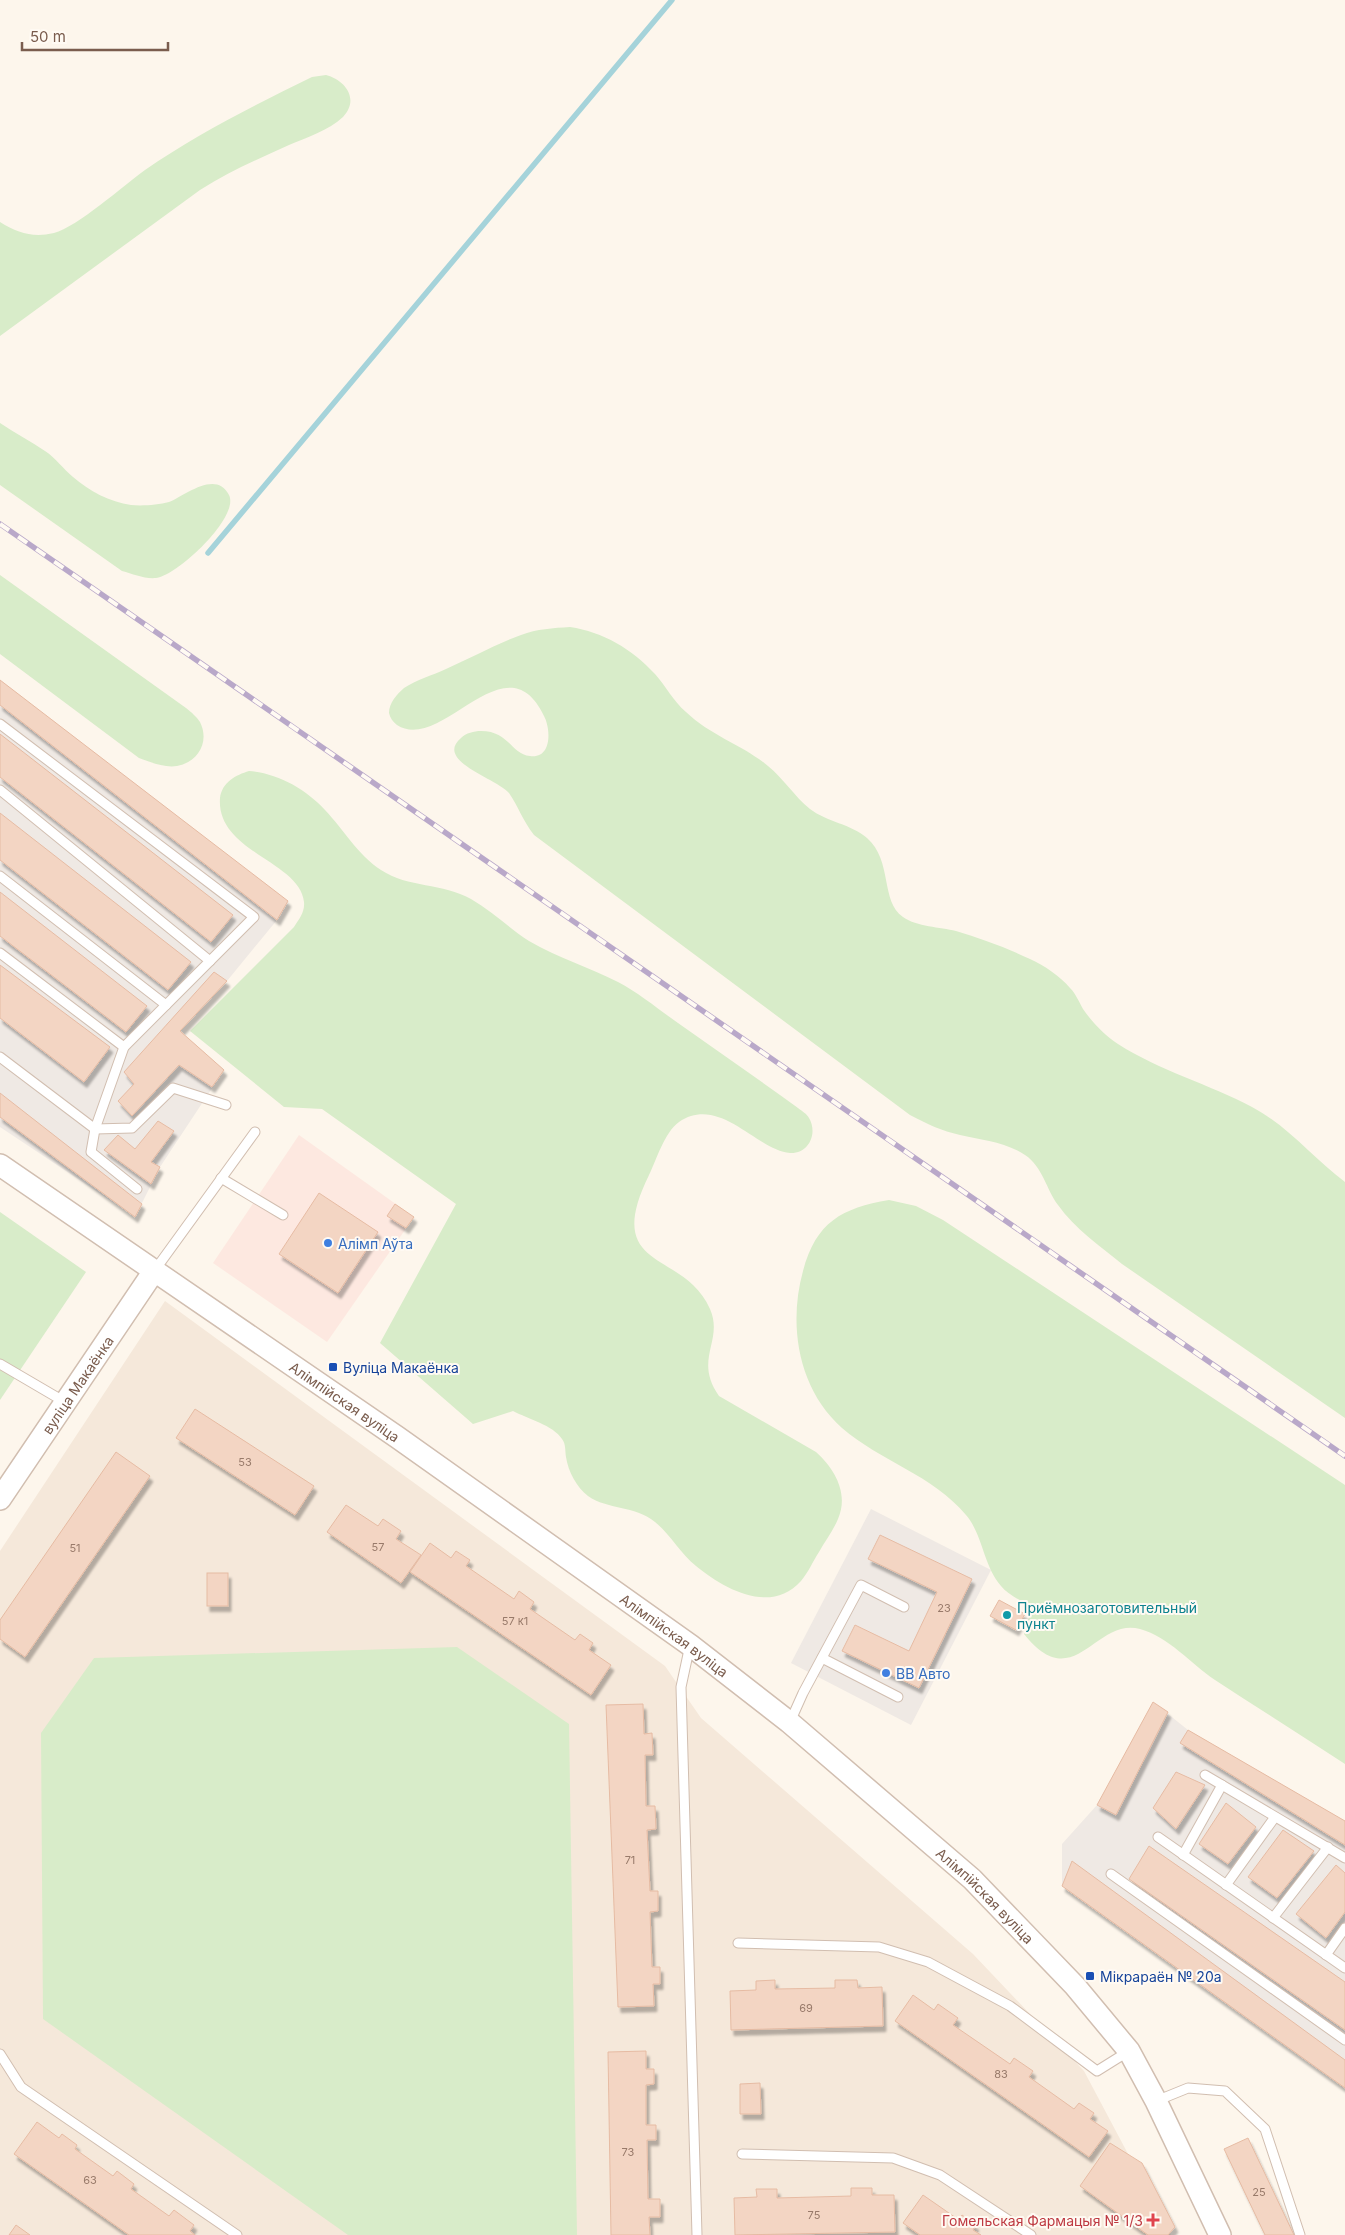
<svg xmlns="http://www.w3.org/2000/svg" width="1345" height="2235" font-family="Inter,sans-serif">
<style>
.residential{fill:#f5e8da}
.commercial{fill:#fde8e0}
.industrial{fill:#efe9e4}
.green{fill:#d8ecc9}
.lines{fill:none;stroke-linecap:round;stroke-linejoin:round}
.stream{stroke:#a5d3da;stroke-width:5.5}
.building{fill:#f3d5c3;stroke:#e6bba3;filter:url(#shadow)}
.service-casing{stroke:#d1beb0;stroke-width:11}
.tertiary-casing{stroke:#d1beb0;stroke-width:24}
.service{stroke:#fff;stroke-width:9}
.tertiary{stroke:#fff;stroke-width:21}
.rail-casing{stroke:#b9a8c9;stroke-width:5.5}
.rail{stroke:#fffaf3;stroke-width:4;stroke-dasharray:11;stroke-linecap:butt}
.shop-dot{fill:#3f7fe0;stroke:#fffaf3;stroke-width:2}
.transit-dot{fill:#1a4fb4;stroke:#fffaf3;stroke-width:2}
.culture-dot{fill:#0f9aa8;stroke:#fffaf3;stroke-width:2}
.health-dot{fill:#e0444e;stroke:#fffaf3;stroke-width:2}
.labels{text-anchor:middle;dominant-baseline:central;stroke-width:4;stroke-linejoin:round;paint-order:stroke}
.number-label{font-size:11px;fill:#987a6a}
.shop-label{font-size:14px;fill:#366cbe;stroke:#fffaf3;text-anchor:start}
.transit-label{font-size:14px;fill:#164399;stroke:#fffaf3;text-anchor:start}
.street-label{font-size:14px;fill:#7a5c4d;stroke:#fffaf3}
.culture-label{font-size:14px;fill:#0d838f;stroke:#fffaf3;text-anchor:start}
.health-label{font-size:14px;fill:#be3a42;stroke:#fffaf3;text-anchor:end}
</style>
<defs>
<filter id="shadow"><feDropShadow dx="3" dy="5.5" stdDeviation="1" flood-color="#0004"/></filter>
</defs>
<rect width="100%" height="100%" fill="#fdf6ec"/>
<path class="residential" d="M 165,1301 L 665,1666 L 701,1718 L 973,1954 L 1084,2071 L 1171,2235 L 0,2235 L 0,1551 Z"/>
<path class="commercial" d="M 299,1135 L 414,1217 L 327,1342 L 213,1263 Z"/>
<g class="industrial">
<path d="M 0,680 L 288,901 L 277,920 L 227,981 L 180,1031 L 224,1070 L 160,1167 L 135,1217 L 0,1127 Z"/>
<path d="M 871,1509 L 991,1570 L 911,1725 L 791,1663 Z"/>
<path d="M 1153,1702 L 1188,1730 L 1345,1821 L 1345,2089 L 1062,1886 L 1062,1844 L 1097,1805 Z"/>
</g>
<g class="green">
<path d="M 326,75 C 345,80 360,99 343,117 C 329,130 306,138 289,145 C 258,159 228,172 200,190 L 0,336 L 0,222 C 18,233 33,238 54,233 C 77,227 123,186 145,170 C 197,134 255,105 312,77 Z"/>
<path d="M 0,423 C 15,433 30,441 45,451 C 56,458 63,469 73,477 C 89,491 110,502 131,505 C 142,506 158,505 169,502 C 184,496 216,469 229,495 C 240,517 177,576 156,578 C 144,579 133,574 122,571 L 0,485 Z"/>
<path d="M 0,575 L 186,708 C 191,712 197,717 200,722 C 210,742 198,762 177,766 C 164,768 150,762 139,758 L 0,654 Z"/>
<path d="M 570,627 C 603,632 632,649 655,674 C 666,686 673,701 686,712 C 711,736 743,745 768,766 C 784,779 794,796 810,809 C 827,822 851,824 867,838 C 893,861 880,901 903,917 C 917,927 940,927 956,931 C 980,938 1007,948 1030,959 C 1045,966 1060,976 1070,988 C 1076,994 1079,1002 1083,1009 C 1092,1022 1105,1036 1118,1044 C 1160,1071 1209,1084 1252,1107 C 1288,1126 1313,1158 1345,1182 L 1345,1418 L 1122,1264 C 1100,1246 1075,1229 1058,1205 C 1046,1189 1043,1167 1025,1155 C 1006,1142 981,1140 960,1135 C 942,1131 927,1124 910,1115 L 534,835 C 523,821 518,806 509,793 C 496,778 434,761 461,738 C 466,733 474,731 481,731 C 509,731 511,754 530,756 C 552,759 551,729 544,716 C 506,636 442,754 397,725 C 393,722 390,718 389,713 C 389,703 397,694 404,688 C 416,680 433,675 446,669 C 471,658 496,644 521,635 C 537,629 553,628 570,627 Z"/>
<path d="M 249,771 C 277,773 306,789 325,810 C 344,830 357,854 381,870 C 408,888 443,883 471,899 C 492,911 509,928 529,941 C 558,958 589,967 618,982 C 639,993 658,1009 678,1023 C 718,1051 758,1079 798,1108 C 802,1111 807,1114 809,1118 C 818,1133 809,1154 790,1153 C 757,1151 720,1094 679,1122 C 664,1133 657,1159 649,1175 C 601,1273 684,1249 710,1309 C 724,1341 693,1359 719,1396 L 816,1452 C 835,1469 849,1494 838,1519 C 833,1531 825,1541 819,1552 C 813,1561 808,1573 801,1581 C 771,1615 724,1589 696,1566 C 680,1553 670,1534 655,1522 C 634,1505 608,1510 588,1496 C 577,1488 568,1471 566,1457 C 565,1451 566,1444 562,1439 C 553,1425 528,1419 513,1411 L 473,1424 L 380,1343 L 456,1204 L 322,1109 L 284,1107 L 190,1031 L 294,927 C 299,919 305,912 304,902 C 300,861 216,852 220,798 C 222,782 236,775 249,771 Z"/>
<path d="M 889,1200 L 916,1206 L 943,1220 L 1345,1485 L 1345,1764 C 1302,1736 1258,1708 1215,1680 C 1190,1663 1169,1637 1140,1629 C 1095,1617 1074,1697 1024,1634 L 1032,1607 C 1022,1601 1008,1595 1001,1586 C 983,1565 983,1535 966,1515 C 933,1475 880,1461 842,1428 C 798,1389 788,1325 803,1271 C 816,1222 842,1208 889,1200 Z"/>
<path d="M 0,1212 L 86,1272 L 0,1400 Z"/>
<path d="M 457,1647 L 569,1724 L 577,2235 L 348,2235 L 43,2019 L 41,1733 L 94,1658 Z"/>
</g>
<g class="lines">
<path class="stream" d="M 208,553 L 672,0"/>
</g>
<g class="building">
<path d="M 0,680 L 288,901 L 277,920 L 0,705 Z"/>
<path d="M 0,734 L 233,915 L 211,942 L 0,777 Z"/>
<path d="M 0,813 L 191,962 L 168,990 L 0,860 Z"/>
<path d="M 0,892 L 147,1006 L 126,1032 L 0,936 Z"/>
<path d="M 0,965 L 110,1047 L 84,1082 L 0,1018 Z"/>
<path d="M 214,972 L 227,981 L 180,1031 L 224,1070 L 212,1087 L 179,1065 L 132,1116 L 118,1101 L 134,1084 L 124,1072 Z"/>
<path d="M 0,1093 L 142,1204 L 135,1217 L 0,1117 Z"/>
<path d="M 158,1121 L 174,1131 L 151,1162 L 160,1167 L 151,1184 L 104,1150 L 118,1135 L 135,1149 Z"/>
<path d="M 319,1193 L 378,1232 L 338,1293 L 279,1254 Z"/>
<path d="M 395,1204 L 414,1217 L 406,1228 L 387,1216 Z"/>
<path d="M 195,1409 L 314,1486 L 295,1515 L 176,1438 Z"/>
<path d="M 116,1452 L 150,1476 L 25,1657 L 0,1639 L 0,1620 Z"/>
<path d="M 346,1505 L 378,1526 L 383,1519 L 401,1531 L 396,1539 L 421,1555 L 401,1583 L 327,1532 Z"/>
<path d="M 880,1535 L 972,1579 L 919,1688 L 842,1651 L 855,1625 L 909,1651 L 937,1592 L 868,1559 Z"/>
<path d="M 430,1543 L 451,1558 L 456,1551 L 470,1560 L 466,1566 L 514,1599 L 519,1591 L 534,1602 L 530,1609 L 575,1640 L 580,1634 L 593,1643 L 589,1650 L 611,1665 L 591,1695 L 410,1572 Z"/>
<rect x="207" y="1573" width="21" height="33"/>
<path d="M 999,1600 L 1025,1614 L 1016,1630 L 990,1616 Z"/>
<path d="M 1153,1702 L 1168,1712 L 1116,1815 L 1097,1805 Z"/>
<path d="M 643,1704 L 644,1734 L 652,1733 L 653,1755 L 645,1755 L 646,1806 L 655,1806 L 656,1829 L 647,1830 L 650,1891 L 658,1891 L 658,1911 L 650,1912 L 652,1967 L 660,1967 L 660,1984 L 653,1984 L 654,2006 L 618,2007 L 606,1705 Z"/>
<path d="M 1188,1730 L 1345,1821 L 1345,1845 L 1180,1743 Z"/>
<path d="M 1176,1772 L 1205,1785 L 1176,1829 L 1153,1808 Z"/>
<path d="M 1226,1803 L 1256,1827 L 1228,1864 L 1199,1844 Z"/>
<path d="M 1283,1830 L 1314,1851 L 1277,1898 L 1248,1877 Z"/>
<path d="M 1149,1846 L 1345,1982 L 1345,2030 L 1129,1879 Z"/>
<path d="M 1072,1861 L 1345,2060 L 1345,2088 L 1062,1886 Z"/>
<path d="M 1336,1865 L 1345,1873 L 1345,1912 L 1326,1938 L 1296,1914 Z"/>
<path d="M 775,1980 L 775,1989 L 835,1988 L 835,1980 L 857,1980 L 858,1988 L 882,1987 L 883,2026 L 731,2030 L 730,1991 L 756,1990 L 756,1981 Z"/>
<path d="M 913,1995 L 934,2010 L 938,2004 L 958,2018 L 953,2025 L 1010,2064 L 1014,2058 L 1033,2071 L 1029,2077 L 1074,2109 L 1079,2103 L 1094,2113 L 1090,2119 L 1108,2131 L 1089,2157 L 895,2021 Z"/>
<path d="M 646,2051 L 646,2069 L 654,2069 L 654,2084 L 646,2085 L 646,2125 L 656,2125 L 656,2140 L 647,2140 L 648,2199 L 660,2199 L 660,2217 L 649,2217 L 650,2235 L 611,2235 L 608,2052 Z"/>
<path d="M 760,2083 L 761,2114 L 740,2114 L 740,2084 Z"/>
<path d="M 37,2122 L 59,2138 L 62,2134 L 77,2145 L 75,2149 L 113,2176 L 117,2171 L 134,2184 L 131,2189 L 169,2216 L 174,2210 L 194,2225 L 190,2231 L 195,2235 L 129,2235 L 14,2154 Z"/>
<path d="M 1248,2138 L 1294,2235 L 1265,2235 L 1224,2149 Z"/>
<path d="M 1110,2143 L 1142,2163 L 1175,2227 L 1168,2235 L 1148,2235 L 1080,2186 Z"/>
<path d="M 851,2188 L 872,2188 L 872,2195 L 894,2195 L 895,2232 L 735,2235 L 734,2198 L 757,2197 L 756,2189 L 777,2189 L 777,2198 L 851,2196 Z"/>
<path d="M 923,2195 L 959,2220 L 962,2215 L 976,2225 L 973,2230 L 981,2235 L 920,2235 L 903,2223 Z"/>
<path d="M 16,2225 L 30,2235 L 9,2235 Z"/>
</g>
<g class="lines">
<defs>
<g id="service">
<path d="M 0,724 L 254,917 L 124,1047 L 95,1129 L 91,1152 L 137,1189"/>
<path d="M 0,790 L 210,961"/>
<path d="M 0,876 L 166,1005"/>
<path d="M 0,953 L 124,1047"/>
<path d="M 0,1057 L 95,1129 L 132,1128 L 173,1088 L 226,1105"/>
<path d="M 221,1178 L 283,1215"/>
<path d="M 155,1270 L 255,1132"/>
<path d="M 0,1364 L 65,1402"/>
<path d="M 690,1645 L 681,1687 L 697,2235"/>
<path d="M 822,1658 L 898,1697"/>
<path d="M 790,1722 L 803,1693 L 861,1585 L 904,1607"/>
<path d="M 1205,1775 L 1345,1858"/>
<path d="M 1158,1837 L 1345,1968"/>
<path d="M 1183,1855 L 1222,1785"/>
<path d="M 1111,1874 L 1345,2040"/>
<path d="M 1226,1885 L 1275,1817"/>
<path d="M 1273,1918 L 1328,1847"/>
<path d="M 738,1943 L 879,1947 L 928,1962 L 1010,2006 L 1097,2071 L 1129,2051"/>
<path d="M 1326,1955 L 1345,1928"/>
<path d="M 0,2054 L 21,2087 L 237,2235"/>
<path d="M 1156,2101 L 1188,2088 L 1225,2091 L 1265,2129 L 1300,2235"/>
<path d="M 742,2154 L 893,2158 L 940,2175 L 1031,2235"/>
</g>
<g id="tertiary">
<path id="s1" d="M 0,1165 L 397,1437 L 690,1645 L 789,1722 L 972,1879 L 1075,1986 L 1129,2051 L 1156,2101 L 1220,2235"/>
<path id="s2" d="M 0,1499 L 154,1271"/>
</g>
</defs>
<use href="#service" class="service-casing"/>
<use href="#tertiary" class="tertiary-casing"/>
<use href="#service" class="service"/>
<use href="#tertiary" class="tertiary"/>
<defs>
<path id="rail" d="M 0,524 L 1345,1456"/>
</defs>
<use href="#rail" class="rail-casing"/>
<use href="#rail" class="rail"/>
</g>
<g class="shop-dot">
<circle cx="328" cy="1243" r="5"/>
<circle cx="886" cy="1673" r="5"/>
</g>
<g class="transit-dot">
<rect x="328" y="1362" width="10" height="10" rx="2.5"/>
<rect x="1085" y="1971" width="10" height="10" rx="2.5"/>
</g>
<circle class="culture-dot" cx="1007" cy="1615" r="5"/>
<path class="health-dot" d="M1150.5 2212.5h5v5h5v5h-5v5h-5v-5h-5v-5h5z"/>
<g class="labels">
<g class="number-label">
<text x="245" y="1462">53</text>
<text x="378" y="1547">57</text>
<text x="75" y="1548">51</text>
<text x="944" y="1608">23</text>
<text x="515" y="1621">57 к1</text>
<text x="630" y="1860">71</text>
<text x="806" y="2008">69</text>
<text x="1001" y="2074">83</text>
<text x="628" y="2152">73</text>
<text x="90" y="2180">63</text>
<text x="1259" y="2192">25</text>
<text x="814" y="2215">75</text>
</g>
<g class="shop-label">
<text x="338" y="1243">Алімп Аўта</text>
<text x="896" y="1673">ВВ Авто</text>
</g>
<g class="transit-label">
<text x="343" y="1367">Вуліца Макаёнка</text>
<text x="1100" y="1976">Мікрараён № 20а</text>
</g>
<g class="street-label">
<text stroke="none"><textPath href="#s2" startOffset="138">вуліца Макаёнка</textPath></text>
<text stroke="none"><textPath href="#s1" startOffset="418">Алімпійская вуліца</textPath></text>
<text stroke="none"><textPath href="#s1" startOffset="822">Алімпійская вуліца</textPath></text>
<text stroke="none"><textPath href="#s1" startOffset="1228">Алімпійская вуліца</textPath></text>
</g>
<g class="culture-label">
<text x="1017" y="1607">Приёмнозаготовительный<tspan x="1017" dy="16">пункт</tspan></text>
</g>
<g class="health-label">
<text x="1143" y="2220">Гомельская Фармацыя № 1/3</text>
</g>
</g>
<path d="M22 42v8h146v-8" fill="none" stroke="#7a5c4d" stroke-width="2.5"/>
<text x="30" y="42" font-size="15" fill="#7a5c4d" stroke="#fffaf3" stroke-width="4" paint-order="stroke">50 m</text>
</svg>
